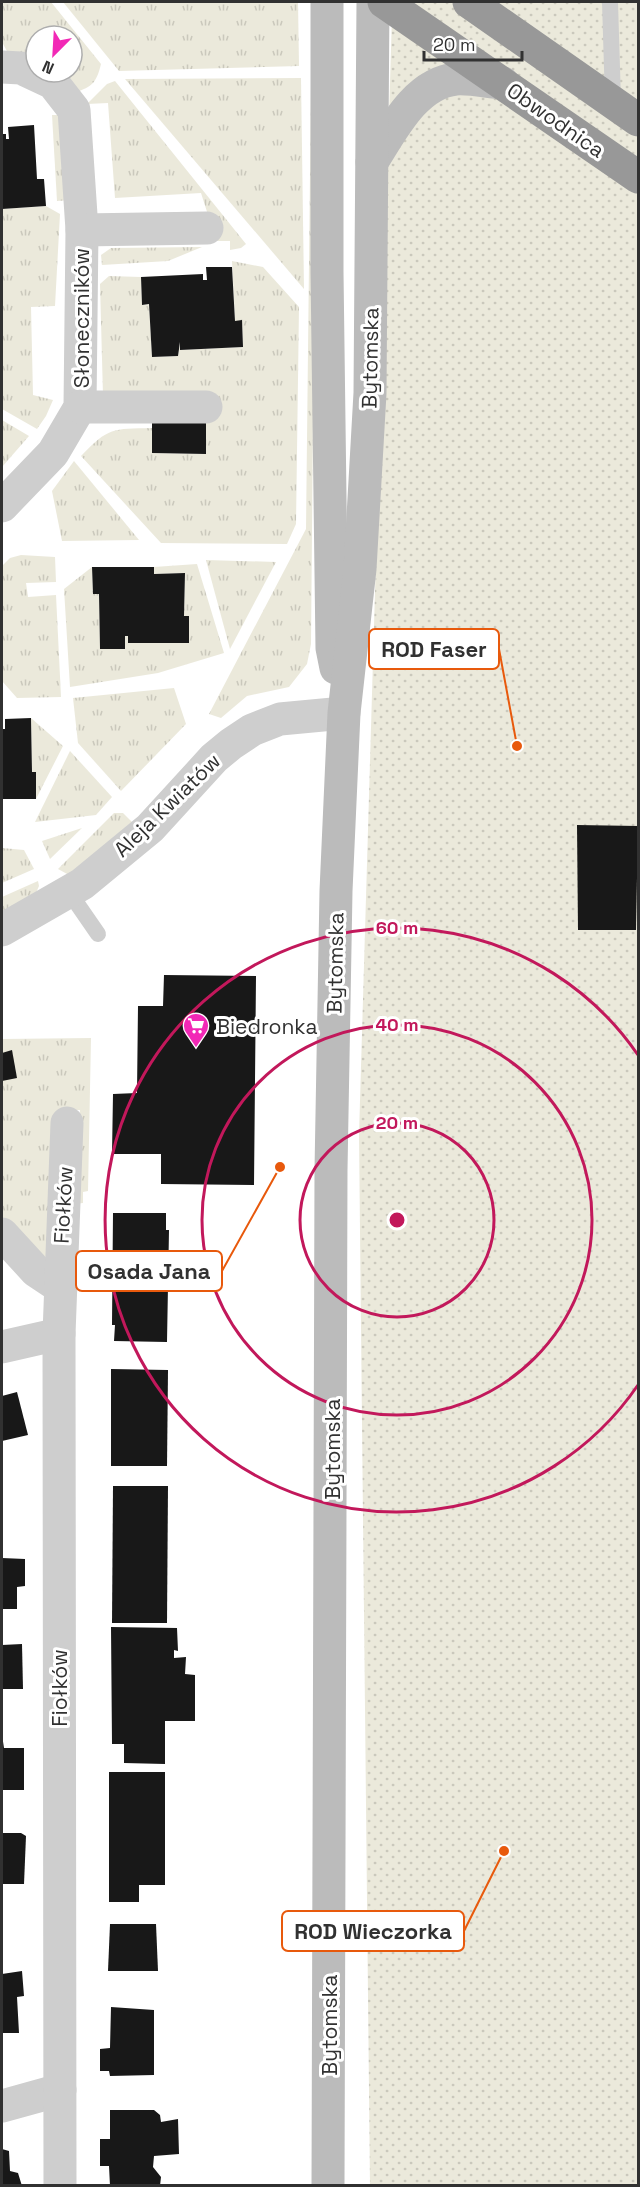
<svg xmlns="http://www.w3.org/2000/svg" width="640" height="2187" font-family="'Space Grotesk',sans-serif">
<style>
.grass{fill:url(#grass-tufts)}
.park{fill:url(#park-dots)}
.building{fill:#181818}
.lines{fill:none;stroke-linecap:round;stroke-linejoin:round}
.lane{stroke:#cecece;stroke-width:16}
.street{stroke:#cecece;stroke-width:33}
.secondary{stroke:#bbb;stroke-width:33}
.highway{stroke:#989898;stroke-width:33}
.ring{fill:none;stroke:#c2185b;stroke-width:3}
.labels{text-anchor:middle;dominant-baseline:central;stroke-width:6;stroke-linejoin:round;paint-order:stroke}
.street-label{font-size:21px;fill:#313131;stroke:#fff}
.poi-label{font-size:21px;fill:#313131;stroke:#fff;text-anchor:start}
.centre{fill:#c2185b;stroke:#fff;stroke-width:3}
.ring-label{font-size:18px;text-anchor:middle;font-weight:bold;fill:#c2185b;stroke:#fff;stroke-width:6;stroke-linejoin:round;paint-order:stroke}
.leader{fill:none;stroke:#e8590c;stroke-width:2}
.callout-dot{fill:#e8590c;stroke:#fff;stroke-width:2}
.callout{fill:#fff;stroke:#e8590c;stroke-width:2}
.callout-label{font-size:22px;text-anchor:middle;font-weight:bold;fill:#313131}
</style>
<defs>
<pattern id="grass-tufts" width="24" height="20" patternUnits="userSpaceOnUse" patternTransform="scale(1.5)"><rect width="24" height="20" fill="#ebe9db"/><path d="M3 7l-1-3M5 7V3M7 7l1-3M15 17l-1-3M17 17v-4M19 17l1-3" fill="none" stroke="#cac8bc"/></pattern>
<pattern id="park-dots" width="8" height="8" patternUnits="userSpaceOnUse" patternTransform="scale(1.5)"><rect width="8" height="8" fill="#ebe9db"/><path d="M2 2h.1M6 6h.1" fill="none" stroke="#cac8bc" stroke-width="1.8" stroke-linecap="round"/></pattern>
</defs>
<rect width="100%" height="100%" fill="#fff"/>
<g class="grass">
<path d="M 2,2 L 51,2 L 101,64 C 96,85 91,87 71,94 L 47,72 L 72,72 L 72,36 L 36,36 L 36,62 L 9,55 L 2,42 Z"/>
<path d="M 63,2 L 298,2 L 299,66 L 119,71 Z"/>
<path d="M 301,78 L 304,289 L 125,79 Z"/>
<path d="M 115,81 L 246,244 L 241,248 L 230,250 L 230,241 L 210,241 L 209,218 L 201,193 L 115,198 L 108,103 L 87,104 L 107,84 Z"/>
<path d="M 316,83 L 311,644 L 307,664 L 289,687 L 247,696 L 221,718 L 209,714 L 306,529 L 311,84 Z"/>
<path d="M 52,115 L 67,115 L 72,200 L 57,201 Z"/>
<path d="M 46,206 L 60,214 L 55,306 L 31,307 L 33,395 L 53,400 L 46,416 L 37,429 L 2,409 L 2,209 Z"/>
<path d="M 202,247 L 168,261 L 102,265 L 101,255 L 111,248 Z"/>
<path d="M 232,261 L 263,267 L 299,307 L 296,524 L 287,544 L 161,543 L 81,456 C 109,427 112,429 152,428 L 152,453 L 205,454 L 206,399 L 103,396 L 100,284 L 109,276 L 141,277 L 142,305 L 149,304 L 152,357 L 178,356 L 180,342 L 181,350 L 243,347 L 242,321 L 235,321 Z"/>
<path d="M 2,420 L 29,436 L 2,467 Z"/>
<path d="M 74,461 L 139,540 L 62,541 L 52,491 Z"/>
<path d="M 21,555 L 55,557 L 56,582 L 26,583 L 28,597 L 56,595 L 61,697 L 17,698 L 2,681 L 2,566 L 10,558 Z"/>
<path d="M 206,560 L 276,562 L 230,649 Z"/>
<path d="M 197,564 L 224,653 L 158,673 L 70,687 L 64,589 L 92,567 L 93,594 L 99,594 L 100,649 L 125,649 L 125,636 L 128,636 L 128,643 L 188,643 L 184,616 L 185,573 L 154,574 L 154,567 Z"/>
<path d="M 174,688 L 186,724 L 121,791 L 78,743 L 73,698 Z"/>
<path d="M 31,718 L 63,746 L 36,799 L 36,772 L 32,772 Z"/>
<path d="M 70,751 L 112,797 L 96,815 L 35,822 Z"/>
<path d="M 114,813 L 123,813 L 132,822 L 69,875 L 58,869 Z"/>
<path d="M 82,828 L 50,859 L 42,841 Z"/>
<path d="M 2,848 L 24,850 L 34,869 L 2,883 Z"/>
<path d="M 38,881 L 39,886 L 36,893 L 2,912 L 2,897 Z"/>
<path d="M 91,1038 L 88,1191 L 83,1192 L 83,1203 L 73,1204 L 81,1174 L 80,1110 L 57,1110 L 55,1265 L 2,1221 L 2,1039 Z"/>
</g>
<path class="park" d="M 418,2 L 638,2 L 638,2185 L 370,2186 L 359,1135 L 392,15 Z"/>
<g class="building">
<path d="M 34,125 L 37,179 L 44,179 L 46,206 L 2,209 L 2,134 L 6,134 L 6,139 L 9,139 L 8,127 Z"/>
<path d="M 206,267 L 232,267 L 235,321 L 242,320 L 243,347 L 180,350 L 180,342 L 178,356 L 152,357 L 149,304 L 142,305 L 141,277 L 203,274 L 203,280 L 207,280 Z"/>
<path d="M 152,423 L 206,423 L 206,454 L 152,453 Z"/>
<path d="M 92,567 L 154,567 L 154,574 L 185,573 L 184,616 L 189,616 L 189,643 L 128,643 L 128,636 L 125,636 L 125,649 L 100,649 L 99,594 L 93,594 Z"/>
<path d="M 31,718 L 32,772 L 36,772 L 36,799 L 2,799 L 2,729 L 5,729 L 5,719 Z"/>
<path d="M 577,825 L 638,826 L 636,930 L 578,930 Z"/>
<path d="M 164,975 L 256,976 L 254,1185 L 161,1184 L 161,1154 L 112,1154 L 113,1094 L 137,1093 L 138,1006 L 163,1006 Z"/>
<path d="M 12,1050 L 17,1078 L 2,1081 L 2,1053 Z"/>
<path d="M 113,1213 L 166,1213 L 166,1230 L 169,1230 L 167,1342 L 114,1341 L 115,1325 L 112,1325 Z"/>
<path d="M 111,1369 L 168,1370 L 167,1466 L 111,1466 Z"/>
<path d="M 17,1392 L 28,1435 L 2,1441 L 2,1396 Z"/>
<path d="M 113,1486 L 168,1486 L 167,1623 L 112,1623 Z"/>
<path d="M 2,1558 L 25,1559 L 25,1586 L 17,1587 L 17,1609 L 2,1609 Z"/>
<path d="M 111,1627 L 177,1628 L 178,1651 L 174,1650 L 174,1658 L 186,1657 L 185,1674 L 195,1675 L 195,1721 L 165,1721 L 165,1764 L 124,1763 L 124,1744 L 112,1744 Z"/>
<path d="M 22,1644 L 23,1689 L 2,1689 L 2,1645 Z"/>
<path d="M 2,1735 L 4,1748 L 24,1748 L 24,1790 L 2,1790 Z"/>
<path d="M 109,1772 L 165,1772 L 165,1885 L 139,1885 L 139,1902 L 109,1902 Z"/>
<path d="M 2,1833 L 21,1833 L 26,1836 L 24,1884 L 2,1884 Z"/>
<path d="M 110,1924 L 156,1924 L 158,1971 L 108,1971 Z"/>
<path d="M 22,1971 L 24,1996 L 17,1997 L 19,2033 L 2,2033 L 2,1974 Z"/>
<path d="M 111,2007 L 154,2010 L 154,2075 L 110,2076 L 109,2071 L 100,2071 L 100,2049 L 110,2048 Z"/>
<path d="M 110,2110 L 154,2110 L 160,2115 L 161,2122 L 178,2119 L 179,2154 L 154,2156 L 153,2167 L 161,2177 L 160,2186 L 110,2186 L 109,2166 L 100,2166 L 100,2139 L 110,2139 Z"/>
<path d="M 2,2149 L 9,2151 L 10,2171 L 18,2173 L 22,2186 L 2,2186 Z"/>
</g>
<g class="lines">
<g class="lane">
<path d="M 610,2 L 613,101"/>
<path d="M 69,892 L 98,934"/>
</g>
<g class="street">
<path d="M 2,67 L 21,68 L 53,83 L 74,110 L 82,230 L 80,407 L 53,453 L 2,506"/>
<path d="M 82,230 L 207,228"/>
<path d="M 80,407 L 206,407"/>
<path d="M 2,930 L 82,884 L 150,828 L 214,758 L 231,744 L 252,730 L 280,719 L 344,713"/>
<path d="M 2,1234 L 36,1271 L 60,1287"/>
<path d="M 2,1347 L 59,1334"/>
<path d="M 2,2106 L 60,2090"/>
<path d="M 60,2186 L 59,1334 L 67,1123"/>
</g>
<g class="secondary">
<path d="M 327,2 L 327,272 L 332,648 L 336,668"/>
<path d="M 372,162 C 392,131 415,83 456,79 C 471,78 488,82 503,83"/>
<path d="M 328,2186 L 331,1170 L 336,891 L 344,713 L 360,569 L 370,393 L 373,2"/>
</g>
<g class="highway">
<path d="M 384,2 L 638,177"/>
<path d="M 469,2 L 638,120"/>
</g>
</g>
<g class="ring">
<circle cx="397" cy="1220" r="97"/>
<circle cx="397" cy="1220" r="195"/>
<path d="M638 1385A292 292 0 1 1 638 1055"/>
</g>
<defs>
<symbol id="supermarket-pin" viewBox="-11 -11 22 30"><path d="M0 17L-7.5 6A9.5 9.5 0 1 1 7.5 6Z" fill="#f228b6" stroke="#fff"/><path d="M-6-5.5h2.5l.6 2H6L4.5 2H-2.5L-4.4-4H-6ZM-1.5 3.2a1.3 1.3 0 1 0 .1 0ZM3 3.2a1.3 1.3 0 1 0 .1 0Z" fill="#fff"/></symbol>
</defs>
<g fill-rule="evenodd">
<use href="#supermarket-pin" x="181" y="1011" width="30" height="40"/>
</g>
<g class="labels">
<g class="street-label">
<text transform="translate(556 120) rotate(35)">Obwodnica</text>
<text transform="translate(81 318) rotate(-90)">Słoneczników</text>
<text transform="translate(370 358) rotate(-89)">Bytomska</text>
<text transform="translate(167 805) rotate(-44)">Aleja Kwiatów</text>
<text transform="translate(335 963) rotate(-89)">Bytomska</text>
<text transform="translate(63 1205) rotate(-87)">Fiołków</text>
<text transform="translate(332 1449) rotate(-90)">Bytomska</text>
<text transform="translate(59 1688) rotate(-90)">Fiołków</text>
<text transform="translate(329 2025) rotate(-90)">Bytomska</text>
</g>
<g class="poi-label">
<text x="216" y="1026">Biedronka</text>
</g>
</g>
<circle cx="397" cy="1220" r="9" class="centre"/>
<g class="ring-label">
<text x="397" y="934">60 m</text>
<text x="397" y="1031">40 m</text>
<text x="397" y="1129">20 m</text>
</g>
<path class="leader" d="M517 746L499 649M280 1167L222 1271M504 1851L464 1931"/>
<g class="callout-dot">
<circle cx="517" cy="746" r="6"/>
<circle cx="280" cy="1167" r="6"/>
<circle cx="504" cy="1851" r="6"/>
</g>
<g class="callout">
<rect x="369" y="629" width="130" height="40" rx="6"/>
<rect x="76" y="1251" width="146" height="40" rx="6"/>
<rect x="282" y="1911" width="182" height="40" rx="6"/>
</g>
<g class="callout-label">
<text x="434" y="657">ROD Faser</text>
<text x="149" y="1279">Osada Jana</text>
<text x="373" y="1939">ROD Wieczorka</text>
</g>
<rect width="640" height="2187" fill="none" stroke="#313131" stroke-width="6"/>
<g transform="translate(54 54) rotate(204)"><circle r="28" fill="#ffffff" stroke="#adadad" stroke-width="1.5"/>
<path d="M0-4.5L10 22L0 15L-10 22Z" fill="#f228b6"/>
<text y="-9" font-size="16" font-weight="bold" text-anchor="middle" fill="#313131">N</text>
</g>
<path d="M424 51v9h98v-9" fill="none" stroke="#313131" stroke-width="3"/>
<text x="433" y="51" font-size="18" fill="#313131" stroke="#ffffff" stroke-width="4.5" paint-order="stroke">20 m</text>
</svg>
